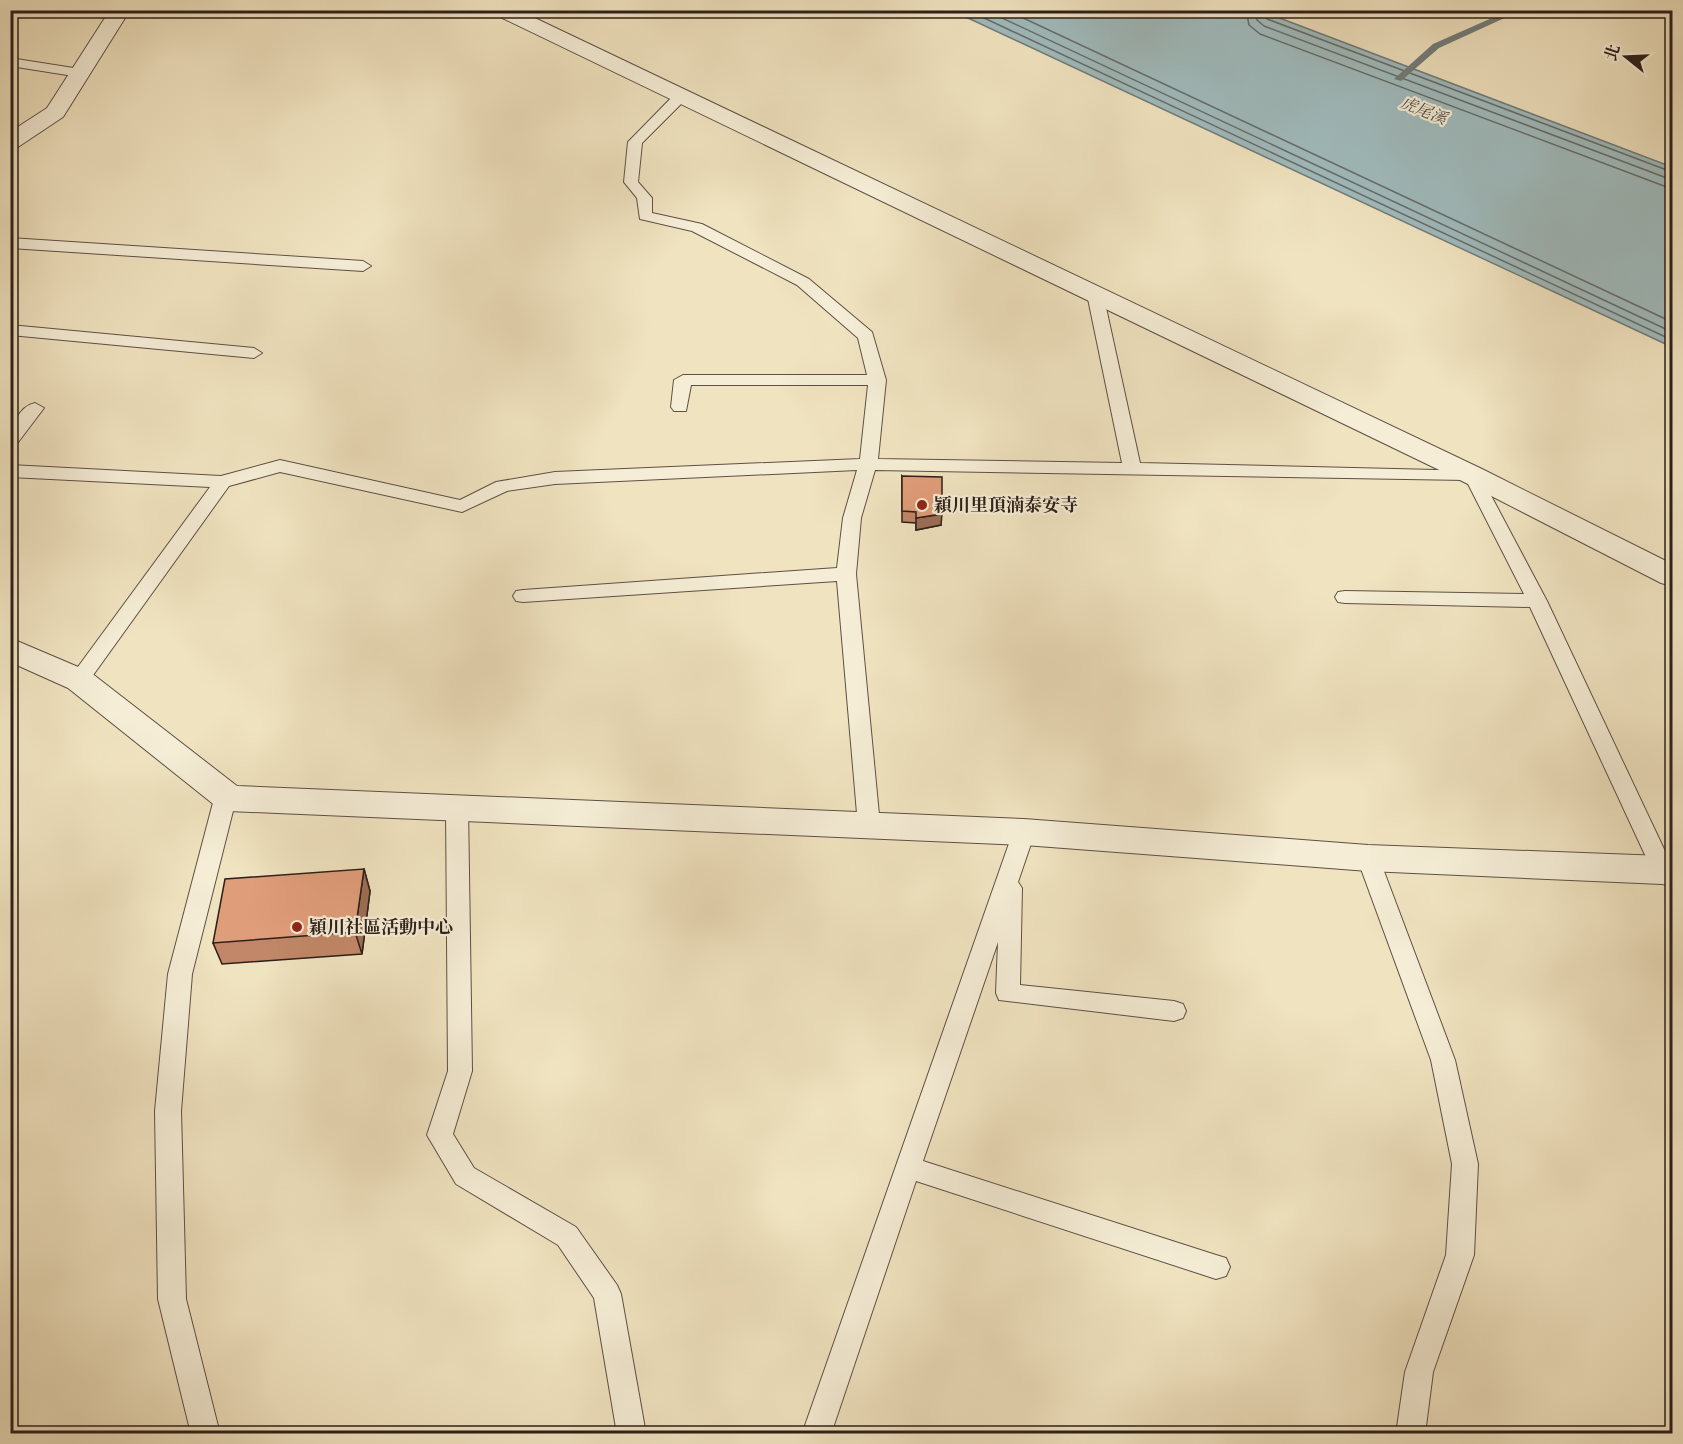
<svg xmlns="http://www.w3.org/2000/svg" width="1683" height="1444" font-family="'Libre Caslon Text','Noto Serif TC',serif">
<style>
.water{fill:#a0bbbd;stroke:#727d7c;stroke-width:1.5}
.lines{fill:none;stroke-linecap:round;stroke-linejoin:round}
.shore{stroke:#666d6c;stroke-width:1.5}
.stream{fill:#727d7c;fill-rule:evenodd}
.service-casing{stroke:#5e5044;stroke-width:2}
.minor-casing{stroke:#5e5044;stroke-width:2}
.tertiary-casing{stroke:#5e5044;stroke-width:2}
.service{fill:#f5edd6;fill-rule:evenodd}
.minor{fill:#f5edd6;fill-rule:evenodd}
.tertiary{fill:#f5edd6;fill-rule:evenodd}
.wall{fill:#c18768;stroke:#2d1f1a;stroke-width:1.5}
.shaded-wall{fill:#9d6e55;stroke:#2d1f1a;stroke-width:1.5}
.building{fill:#e09d79;stroke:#2d1f1a;stroke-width:1.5}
.poi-dot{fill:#8f2418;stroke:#f5edd6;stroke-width:2}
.labels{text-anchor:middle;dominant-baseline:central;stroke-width:4.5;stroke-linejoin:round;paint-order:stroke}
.far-water-label{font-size:16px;font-style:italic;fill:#504e4b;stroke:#f5edd6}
.poi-label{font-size:18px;font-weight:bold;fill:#2d1f1a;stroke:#f5edd6;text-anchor:start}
</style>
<rect width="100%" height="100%" fill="#f0e3c0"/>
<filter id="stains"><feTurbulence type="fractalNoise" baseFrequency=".00333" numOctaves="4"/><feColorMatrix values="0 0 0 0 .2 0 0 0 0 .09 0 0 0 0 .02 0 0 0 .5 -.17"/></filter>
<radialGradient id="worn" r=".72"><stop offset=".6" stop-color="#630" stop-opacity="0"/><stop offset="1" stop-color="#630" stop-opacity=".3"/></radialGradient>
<path class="water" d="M 953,11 L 1261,11 L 1672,167 L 1672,347 Z"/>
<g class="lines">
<g class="shore">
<path d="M 967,10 L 1672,340"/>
<path d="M 985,10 L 1672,332"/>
<path d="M 1006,10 L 1672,322"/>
<path d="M 1246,10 L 1249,25 L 1260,34 L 1672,189"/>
<path d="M 1255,10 L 1257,20 L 1264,26 L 1672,180"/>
<path d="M 1262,10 L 1267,19 L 1672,172"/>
</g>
<path class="stream" d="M 1510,10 L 1522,10 L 1439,48 L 1401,81 L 1394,79 L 1433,44 Z"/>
<defs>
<g id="service">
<path d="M 10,58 L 80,69 L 87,73 L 80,77 L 10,66 Z"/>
<path d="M 681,92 L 688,96 L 686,99 L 642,143 L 638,182 L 652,198 L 652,213 L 702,224 L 809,279 L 872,332 L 886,380 L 878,459 L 1122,463 L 1087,294 L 1095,289 L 1103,294 L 1140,463 L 1478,471 L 1547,601 L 1672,866 L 1671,876 L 1663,879 L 1655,876 L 1652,870 L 1530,607 L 1345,603 L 1338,602 L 1335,597 L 1338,592 L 1345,591 L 1524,594 L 1466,480 L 875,470 L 861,518 L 856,574 L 880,825 L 877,831 L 869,833 L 861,831 L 858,825 L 837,581 L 523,602 L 516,601 L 513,596 L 516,591 L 523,590 L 837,568 L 843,518 L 857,470 L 555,484 L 507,491 L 462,512 L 280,472 L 229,486 L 86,685 L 72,685 L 69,680 L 72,675 L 210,487 L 10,477 L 10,465 L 221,476 L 280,460 L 460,500 L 496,482 L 555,472 L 860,459 L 868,385 L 691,385 L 686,411 L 674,411 L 671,407 L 674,380 L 683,375 L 867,375 L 858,338 L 797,285 L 692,231 L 640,219 L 637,198 L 624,182 L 628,142 L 676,93 Z"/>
<path d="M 10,238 L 363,261 L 371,266 L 363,271 L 10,248 Z"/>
<path d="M 10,325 L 254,348 L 262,353 L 254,358 L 10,335 Z"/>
<path d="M 35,403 L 44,408 L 16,445 L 10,446 C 10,430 17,407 35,403 Z"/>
<path d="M 226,787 L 234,789 L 237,795 L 192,974 L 181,1111 L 186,1299 L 220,1434 L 191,1434 L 158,1299 L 155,1111 L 168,974 L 215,795 L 218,789 Z"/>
<path d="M 457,798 L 465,800 L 468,806 L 472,1071 L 453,1134 L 474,1168 L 576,1227 L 617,1285 L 621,1294 L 646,1434 L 617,1434 L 594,1298 L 558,1245 L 456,1184 L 427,1135 L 448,1071 L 446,806 L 449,800 Z"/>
<path d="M 1024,824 L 1032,826 L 1035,832 L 1018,882 L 1022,888 L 1020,985 L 1174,1001 L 1183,1004 L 1186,1011 L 1183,1018 L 1174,1021 L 999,1000 L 996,993 L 998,942 L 923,1161 L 1216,1255 L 1226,1258 L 1230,1267 L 1226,1276 L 1216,1279 L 916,1181 L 831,1434 L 802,1434 L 1013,832 L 1016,826 Z"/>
<path d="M 1368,849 L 1376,852 L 1379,858 L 1455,1060 L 1478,1164 L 1474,1255 L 1433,1372 L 1425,1434 L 1396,1434 L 1405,1372 L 1446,1255 L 1452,1164 L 1431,1060 L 1357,858 L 1360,852 Z"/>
</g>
<g id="minor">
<path d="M 110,10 L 130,10 L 63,117 L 18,147 L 10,149 L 10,132 L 47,108 Z"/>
<path d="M 491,10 L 518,10 L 1482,469 L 1672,564 L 1672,586 L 1661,583 L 1462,481 L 494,14 Z"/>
</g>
<path id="tertiary" d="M 10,638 L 90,672 L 237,786 L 1024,819 L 1368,845 L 1663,856 L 1672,859 L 1672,886 L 1662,884 L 1368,871 L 1024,845 L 229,811 L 217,807 L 68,688 L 10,662 Z"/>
</defs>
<use href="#service" class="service-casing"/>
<use href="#minor" class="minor-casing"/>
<use href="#tertiary" class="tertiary-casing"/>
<use href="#service" class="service"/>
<use href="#minor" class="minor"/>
<use href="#tertiary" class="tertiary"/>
</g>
<g class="wall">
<path d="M 902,476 L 941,525 L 916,530 L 916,523 L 902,522 Z"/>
<path d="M 364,869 L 370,891 L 362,954 L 222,964 L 213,943 Z"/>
</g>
<g class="shaded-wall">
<path d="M 942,514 L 941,525 L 916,530 L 916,518 Z"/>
<path d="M 364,869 L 370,891 L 362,954 L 355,932 Z"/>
</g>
<g class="building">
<path d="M 902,476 L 942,477 L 942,514 L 916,518 L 916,512 L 902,511 Z"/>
<path d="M 364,869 L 355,932 L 213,943 L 225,879 Z"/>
</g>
<g class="poi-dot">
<circle cx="922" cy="505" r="6"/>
<circle cx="297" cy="927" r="6"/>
</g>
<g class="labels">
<g class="far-water-label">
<text transform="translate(1424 110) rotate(22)">虎尾溪</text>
</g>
<g class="poi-label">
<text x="934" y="505">穎川里頂湳泰安寺</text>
<text x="309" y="927">穎川社區活動中心</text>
</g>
</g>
<rect width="1683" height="1444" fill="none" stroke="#f0e3c0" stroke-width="36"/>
<rect x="12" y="12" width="1659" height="1420" fill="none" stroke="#2d1f1a" stroke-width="3"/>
<rect x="18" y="18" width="1647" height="1408" fill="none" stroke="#2d1f1a" stroke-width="1.5"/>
<g transform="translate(1626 57) rotate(288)" stroke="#f5edd6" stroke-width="4.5" paint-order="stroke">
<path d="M0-4.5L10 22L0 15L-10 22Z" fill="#2d1f1a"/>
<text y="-9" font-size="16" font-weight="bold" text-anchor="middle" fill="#2d1f1a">北</text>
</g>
<rect width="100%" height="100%" filter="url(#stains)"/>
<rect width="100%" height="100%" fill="url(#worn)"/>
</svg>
